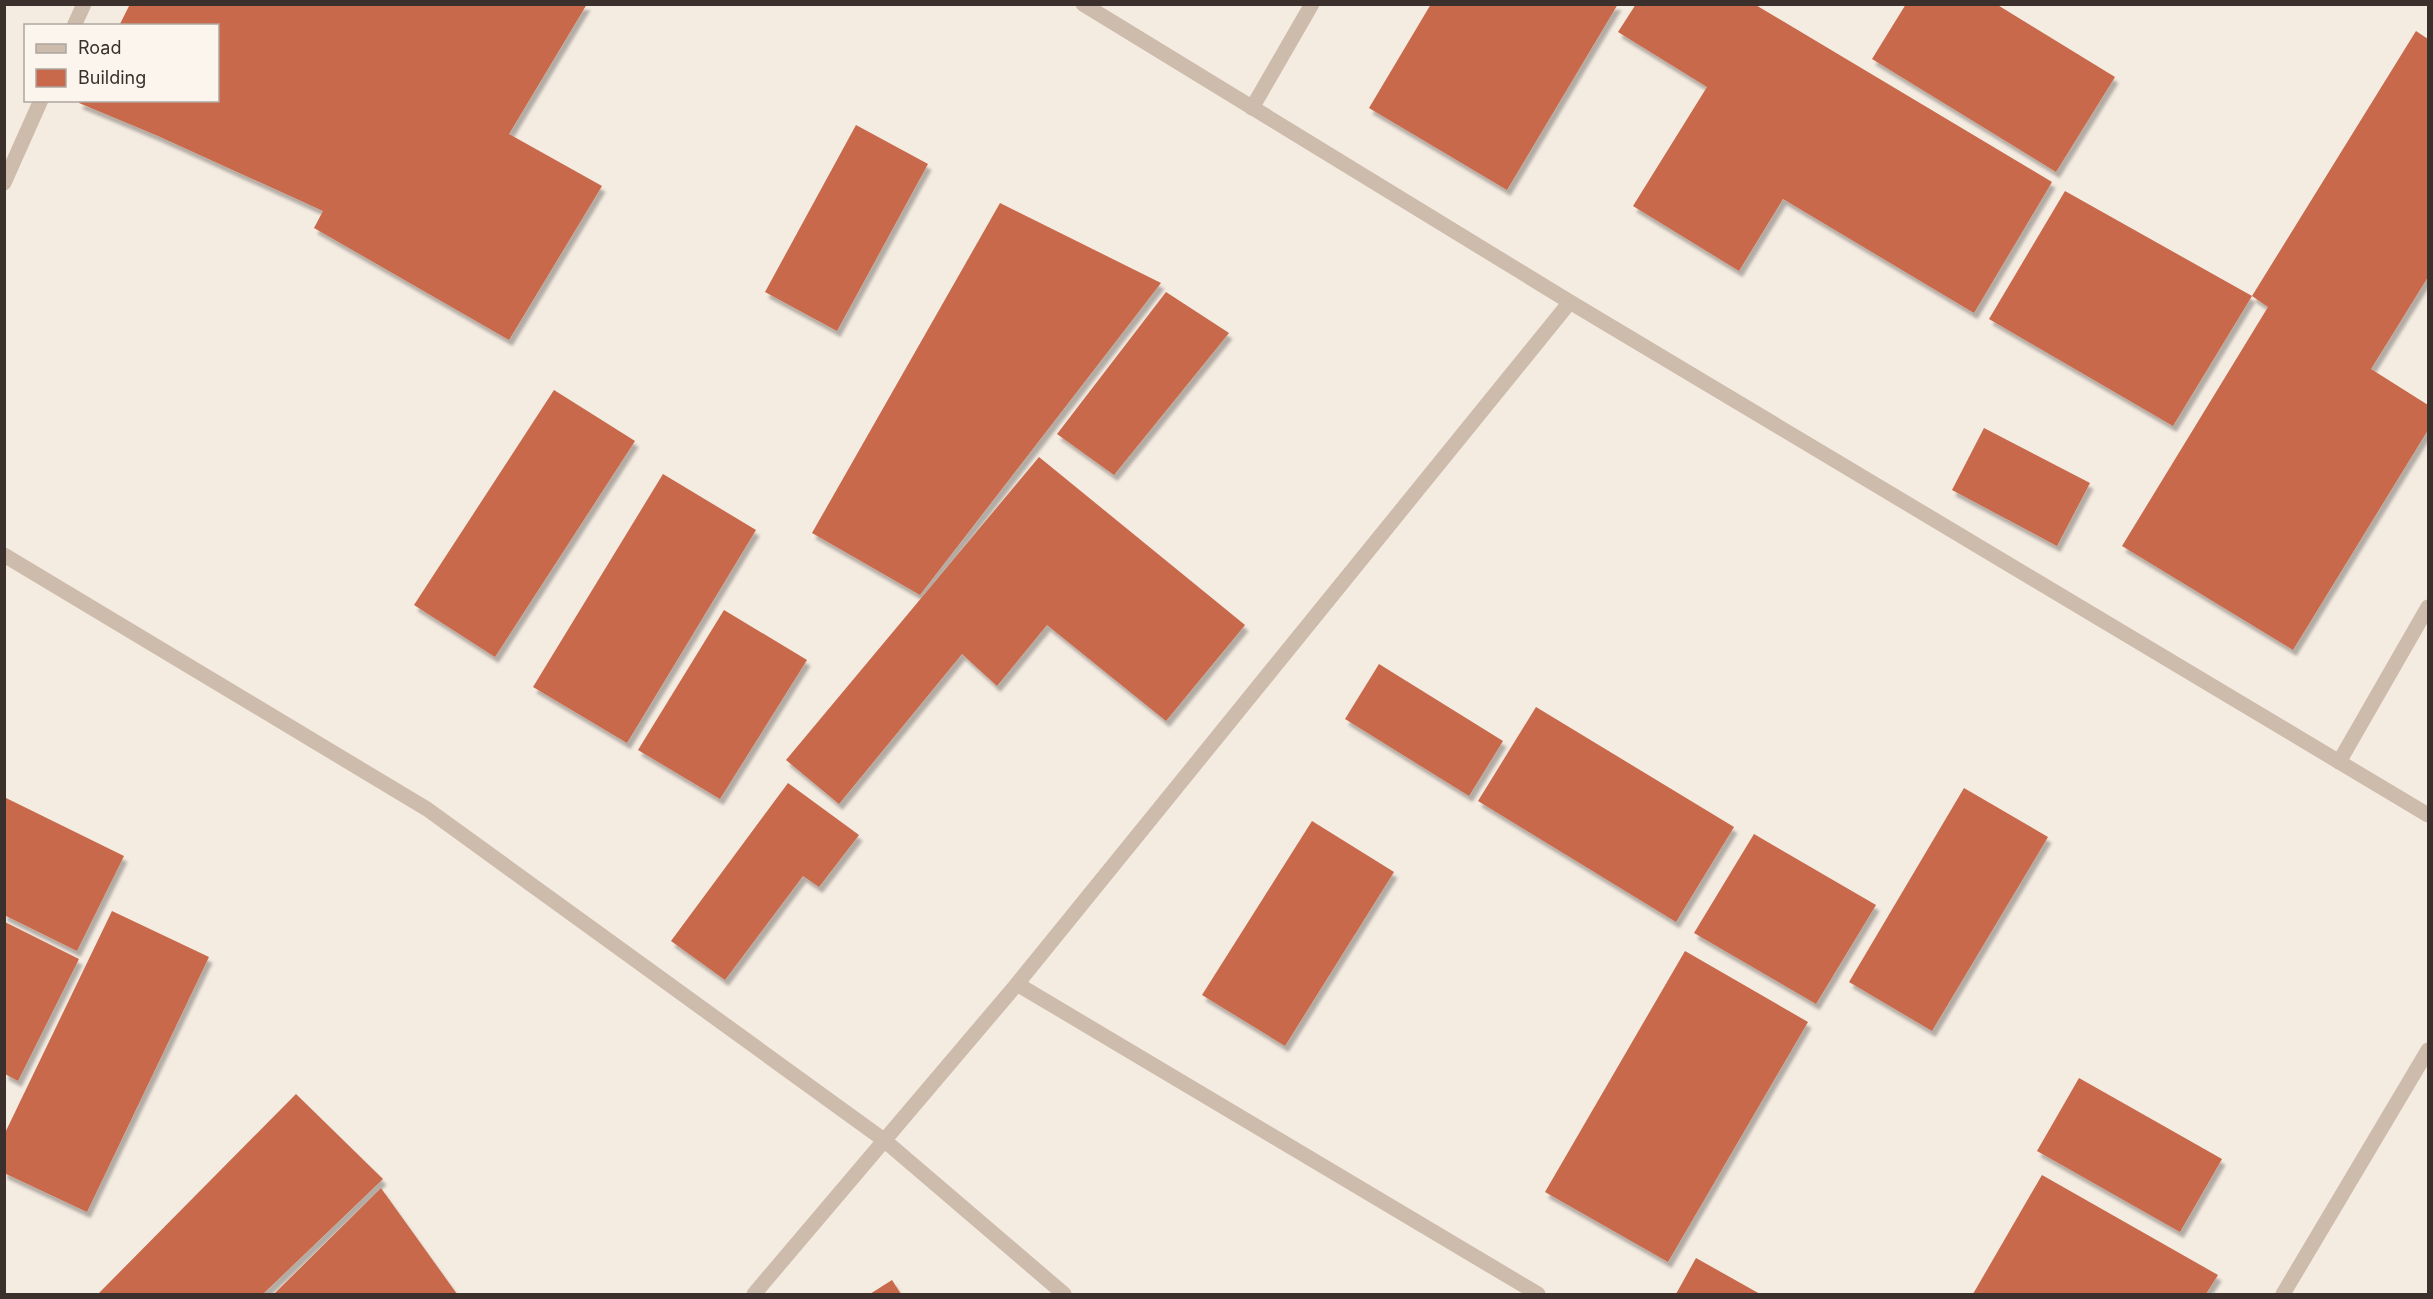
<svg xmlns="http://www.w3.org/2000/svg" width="2433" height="1299" font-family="Inter,sans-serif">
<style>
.building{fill:#c8694b;filter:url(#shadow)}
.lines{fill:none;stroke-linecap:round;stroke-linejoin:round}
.street{stroke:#cdbbac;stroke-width:15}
</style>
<defs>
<filter id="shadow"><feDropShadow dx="3.5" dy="6" stdDeviation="1.5" flood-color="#0004"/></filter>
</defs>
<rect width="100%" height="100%" fill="#f4ebe1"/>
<g class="building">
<path d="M 130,4 L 587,4 L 509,134 L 602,186 L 509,340 L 314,228 L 323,211 L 158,136 L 79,103 L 80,100 L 218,100 L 218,26 L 119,26 Z"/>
<path d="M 1431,4 L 1618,4 L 1507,190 L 1369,108 Z"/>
<path d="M 1636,4 L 1754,4 L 2052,182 L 1974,313 L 1783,199 L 1739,271 L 1633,206 L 1707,87 L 1618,32 Z"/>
<path d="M 1906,4 L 1996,4 L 2115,77 L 2056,172 L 1872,59 Z"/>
<path d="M 2416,31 L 2428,39 L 2428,277 L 2371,369 L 2428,405 L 2428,430 L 2293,650 L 2122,546 L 2268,307 L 2252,296 Z"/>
<path d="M 856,125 L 928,164 L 837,331 L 765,292 Z"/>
<path d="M 2065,191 L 2252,296 L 2173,426 L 1989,319 Z"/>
<path d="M 1000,203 L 1161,283 L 920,595 L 812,533 Z"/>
<path d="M 1166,292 L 1229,333 L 1114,475 L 1057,434 Z"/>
<path d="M 554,390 L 635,441 L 495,657 L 414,605 Z"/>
<path d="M 1984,428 L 2090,483 L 2057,546 L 1952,490 Z"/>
<path d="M 1039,457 L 1245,625 L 1166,721 L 1047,625 L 997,686 L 962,654 L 839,804 L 786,760 Z"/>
<path d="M 663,474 L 756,530 L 627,743 L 533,687 Z"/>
<path d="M 724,610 L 807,660 L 720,799 L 638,750 Z"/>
<path d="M 1379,664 L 1503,741 L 1469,796 L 1345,719 Z"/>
<path d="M 1536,707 L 1734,827 L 1676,922 L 1478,801 Z"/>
<path d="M 788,783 L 859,835 L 819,887 L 803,876 L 725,980 L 671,941 Z"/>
<path d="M 1964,788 L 2048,837 L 1932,1031 L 1849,982 Z"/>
<path d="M 4,797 L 124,856 L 77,951 L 4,915 Z"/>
<path d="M 1312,821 L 1394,872 L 1285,1046 L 1202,995 Z"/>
<path d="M 1754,834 L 1876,905 L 1816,1004 L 1694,933 Z"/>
<path d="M 112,911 L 209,957 L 87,1212 L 4,1173 L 4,1135 Z"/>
<path d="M 5,922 L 79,959 L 18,1081 L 5,1074 Z"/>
<path d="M 1685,951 L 1808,1022 L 1668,1262 L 1545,1192 Z"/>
<path d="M 2079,1078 L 2222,1159 L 2180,1232 L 2037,1151 Z"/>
<path d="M 296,1094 L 383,1179 L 263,1294 L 98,1294 Z"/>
<path d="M 2042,1175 L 2218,1275 L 2206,1294 L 1973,1294 Z"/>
<path d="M 381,1188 L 457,1294 L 274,1294 Z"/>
<path d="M 1696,1258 L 1760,1294 L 1676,1294 Z"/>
<path d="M 892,1280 L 901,1294 L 870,1294 Z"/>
</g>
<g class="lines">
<g class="street">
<path d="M 1083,4 L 1570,302 L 2428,815"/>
<path d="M 74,26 L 84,4"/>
<path d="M 1252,108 L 1312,4"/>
<path d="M 4,183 L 41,100"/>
<path d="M 4,555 L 427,809 L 884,1140 L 1064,1294"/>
<path d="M 2339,762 L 2428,607"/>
<path d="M 1017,984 L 1538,1294"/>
<path d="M 754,1294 L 1017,984 L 1570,302"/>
<path d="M 2283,1294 L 2428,1050"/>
</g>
</g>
<rect width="2433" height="1299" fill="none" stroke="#3b302b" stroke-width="12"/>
<rect x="24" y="24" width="195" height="78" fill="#fbf5ee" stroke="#aea6a0" stroke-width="1.5"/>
<rect x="36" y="44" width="30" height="9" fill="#cdbbac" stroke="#aea6a0" stroke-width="1.5"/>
<text x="78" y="54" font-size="18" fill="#3b302b">Road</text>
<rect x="36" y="69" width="30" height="18" fill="#c8694b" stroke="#aea6a0" stroke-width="1.5"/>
<text x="78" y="84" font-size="18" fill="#3b302b">Building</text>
</svg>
